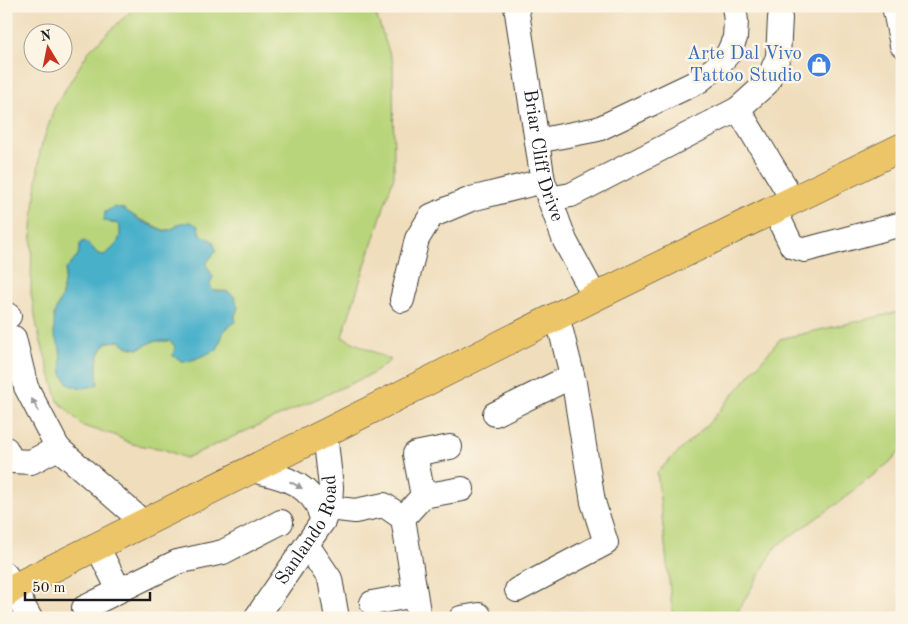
<svg xmlns="http://www.w3.org/2000/svg" width="908" height="624" font-family="'Old Standard TT',serif">
<style>
.green{fill:#b9d57b;stroke:#6a784c;fill-rule:evenodd}
.water{fill:#4ab0ca;stroke:#336673}
.lines{fill:none;stroke-linecap:round;stroke-linejoin:round}
.minor-casing{stroke:#3c3934;stroke-width:26}
.major-casing{stroke:#3c3934;stroke-width:29}
.minor{stroke:#fff;stroke-width:24}
.major{stroke:#edc569;stroke-width:28}
.oneway{fill:#999}
.labels{text-anchor:middle;dominant-baseline:central;stroke-width:5;stroke-linejoin:round;paint-order:stroke}
.shop-label{font-size:19px;fill:#366cbe;stroke:#fcf5e5;text-anchor:end}
.street-label{font-size:19px;fill:#1c1c1c;stroke:#fcf5e5}
</style>
<rect width="100%" height="100%" fill="#fcf5e5"/>
<filter id="ink" filterUnits="userSpaceOnUse"><feTurbulence type="fractalNoise" baseFrequency=".02" numOctaves="2"/><feDisplacementMap in="SourceGraphic" scale="10" xChannelSelector="R" yChannelSelector="G"/><feConvolveMatrix kernelMatrix="1 2 1 2 8 2 1 2 1" color-interpolation-filters="sRGB"/></filter>
<filter id="wash" filterUnits="userSpaceOnUse"><feTurbulence type="fractalNoise" baseFrequency=".0096" numOctaves="4" result="noise"/><feDisplacementMap in="SourceGraphic" scale="20" xChannelSelector="R" yChannelSelector="G"/><feGaussianBlur stdDeviation="1.12" result="paint"/><feColorMatrix in="noise" values="0 0 0 0 0 0 0 0 0 0 0 0 0 0 0 0 0 1.4 0 .05"/><feComposite in="paint" operator="in"/></filter>
<g filter="url(#wash)">
<rect width="100%" height="100%" fill="#efddbb"/>
<g class="green">
<path d="M 136,6 L 373,6 L 393,63 L 394,176 L 342,337 L 391,360 L 372,374 L 186,458 L 163,449 L 132,444 L 114,435 L 83,426 L 58,401 L 38,332 L 31,293 L 32,228 L 40,151 L 54,108 L 89,51 ZM 124,209 C 132,215 139,219 148,223 C 163,229 166,235 180,223 L 213,241 L 216,250 L 206,264 L 213,277 L 210,284 L 212,291 L 226,291 L 235,297 L 238,308 L 235,315 L 235,322 L 224,331 L 217,350 L 204,354 L 194,360 L 169,341 L 154,341 L 138,349 L 128,347 L 120,341 L 107,342 C 95,357 96,365 98,384 L 62,360 L 54,314 L 62,296 L 66,269 C 74,261 80,256 80,244 L 84,241 L 90,245 L 98,254 L 104,255 C 117,246 123,239 119,224 L 110,223 Z"/>
<path d="M 902,311 L 902,448 L 890,462 L 834,506 L 776,546 L 734,618 L 673,618 L 657,472 L 709,423 L 780,339 Z"/>
</g>
<path class="water" d="M 114,207 L 124,209 L 139,220 L 164,231 L 173,229 L 180,223 L 191,222 L 198,226 L 200,234 L 213,241 L 216,250 L 206,264 L 213,277 L 210,284 L 212,290 C 229,294 232,287 238,308 L 235,315 L 235,322 L 224,331 L 217,350 C 205,354 196,360 184,362 L 173,356 L 175,346 L 169,341 L 154,341 L 138,349 L 128,347 L 120,341 L 107,342 C 95,357 96,365 98,384 C 87,389 80,389 69,385 L 62,374 L 60,348 L 54,335 L 54,314 L 62,296 L 66,269 C 74,261 80,256 80,244 L 84,241 L 90,245 L 98,254 L 104,255 C 116,247 123,239 119,224 L 104,221 L 105,212 Z"/>
</g>
<g filter="url(#ink)">
<g class="lines">
<defs>
<g id="minor">
<path id="s1" d="M 516,6 L 543,181 L 565,241 L 595,297"/>
<path d="M 894,6 L 902,45"/>
<path d="M 738,109 L 767,83 L 778,57 L 780,18"/>
<path d="M 537,141 L 598,129 L 699,81 L 716,67 L 728,54 L 735,38 L 736,21 L 734,6"/>
<path d="M 549,199 L 571,195 L 738,109 L 793,200"/>
<path d="M 774,209 L 792,246 L 805,250 L 902,224"/>
<path d="M 402,300 L 417,239 L 431,216 L 471,199 L 543,181"/>
<path d="M 6,314 L 9,316"/>
<path d="M 14,338 L 26,387 L 58,448 L 144,523"/>
<path d="M 495,414 L 572,376"/>
<path d="M 6,449 L 12,461 L 31,462 L 58,448"/>
<path d="M 251,470 C 275,475 302,480 316,503 C 319,508 321,516 323,521"/>
<path d="M 423,496 L 462,489"/>
<path d="M 329,508 L 355,511 L 384,505 L 403,518 L 419,618"/>
<path d="M 403,518 L 423,496 L 415,454 L 450,447"/>
<path d="M 307,545 L 330,579 L 337,618"/>
<path d="M 97,546 L 119,590"/>
<path d="M 6,575 L 30,618"/>
<path d="M 517,590 L 606,543 L 593,502 L 574,383 L 557,315"/>
<path d="M 372,603 L 415,595"/>
<path d="M 84,608 L 177,562 L 223,552 L 281,522"/>
<path id="s2" d="M 256,618 L 323,521 L 330,505 L 331,487 L 325,433"/>
<path d="M 461,618 L 479,615"/>
</g>
<path id="major" d="M 6,593 L 13,588 L 325,433 L 595,297 L 902,147"/>
</defs>
<use href="#minor" class="minor-casing"/>
<use href="#major" class="major-casing"/>
<use href="#minor" class="minor"/>
<use href="#major" class="major"/>
</g>
<defs><path id="oneway-solid" d="M-6-.8H1V-3.2L6.5 0L1 3.2V.8H-6Z" transform="scale(1.25)"/></defs>
<g class="oneway">
<use href="#oneway-solid" transform="translate(35 405) rotate(-118)"/>
<use href="#oneway-solid" transform="translate(296 485) rotate(29)"/>
</g>
</g>
<defs>
<symbol id="shop-disc" viewBox="-11 -11 22 22"><circle r="9.5" fill="#3f7fe0" stroke="#fcf5e5"/><path d="M-5-2.5h2.3a2.7 3.5 0 0 1 5.4 0H5L5.5 6h-11ZM-1.5-2.5h3a1.5 2.3 0 0 0-3 0Z" fill="#fff"/></symbol>
</defs>
<g fill-rule="evenodd">
<use href="#shop-disc" x="805" y="51" width="28" height="28"/>
</g>
<g class="labels">
<g class="shop-label">
<text x="802" y="54">Arte Dal Vivo<tspan x="802" dy="22">Tattoo Studio</tspan></text>
</g>
<g class="street-label">
<text stroke="none"><textPath href="#s1" startOffset="152">Briar Cliff Drive</textPath></text>
<text stroke="none"><textPath href="#s2" startOffset="104">Sanlando Road</textPath></text>
</g>
</g>
<rect width="908" height="624" fill="none" stroke="#fcf5e5" stroke-width="25"/>
<g transform="translate(48 48) rotate(350)"><circle r="24" fill="#fcf5e5" stroke="#a29e95"/>
<path d="M0-4L9 19L0 12L-9 19Z" fill="#c8321e"/>
<text y="-8" font-size="14" font-weight="bold" text-anchor="middle" fill="#1c1c1c">N</text>
</g>
<path d="M25 592v8h125v-8" fill="none" stroke="#1c1c1c" stroke-width="2.5"/>
<text x="32" y="592" font-size="15" fill="#1c1c1c" stroke="#fcf5e5" stroke-width="4" paint-order="stroke">50 m</text>
</svg>
